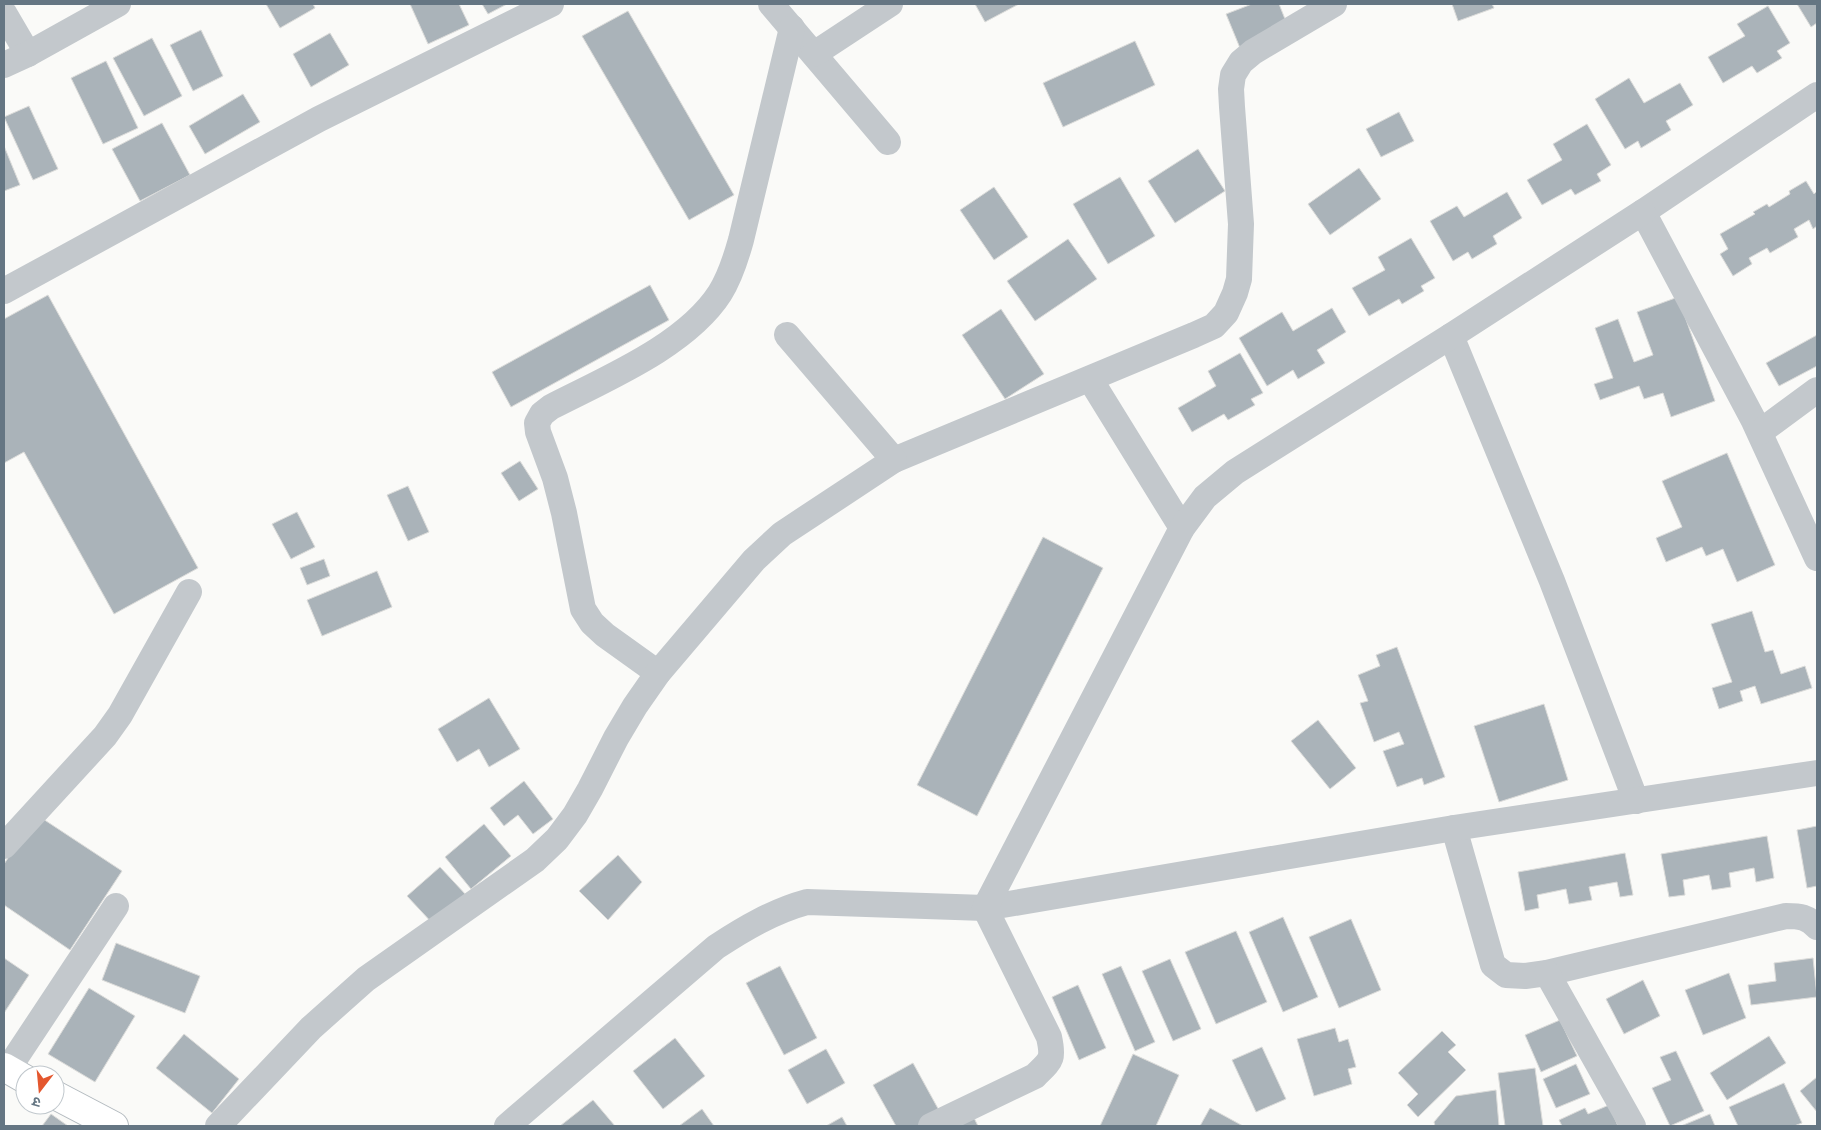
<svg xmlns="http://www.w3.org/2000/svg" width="1821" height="1130" font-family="'Sofia Sans Condensed','Noto Sans Devanagari',sans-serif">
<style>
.building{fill:#aab3b9;stroke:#dcdcda}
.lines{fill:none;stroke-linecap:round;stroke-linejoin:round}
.secondary-casing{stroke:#b3babf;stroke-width:30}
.street{stroke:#c3c8cc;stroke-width:26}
.secondary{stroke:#fff;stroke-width:28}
</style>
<rect width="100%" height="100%" fill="#fafaf8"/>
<g class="building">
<path d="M 266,4 L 313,4 L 315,8 L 280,28 Z"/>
<path d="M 410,4 L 459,4 L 469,25 L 428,44 Z"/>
<path d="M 482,4 L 507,4 L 488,14 Z"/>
<path d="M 975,4 L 1019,4 L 985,22 Z"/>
<path d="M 1252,4 L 1279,4 L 1289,29 L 1240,48 L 1226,14 Z"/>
<path d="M 1452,4 L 1492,4 L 1494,8 L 1458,21 Z"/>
<path d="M 1797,4 L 1817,4 L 1817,23 L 1811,27 Z"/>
<path d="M 1768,6 L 1790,43 L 1777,51 L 1782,58 L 1757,73 L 1752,66 L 1723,83 L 1708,57 L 1745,36 L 1737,24 Z"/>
<path d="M 628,11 L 734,195 L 689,220 L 582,36 Z"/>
<path d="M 201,30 L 223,76 L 193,91 L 170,45 Z"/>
<path d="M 330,33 L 349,65 L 311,87 L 293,54 Z"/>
<path d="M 152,38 L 182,96 L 144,116 L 113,58 Z"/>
<path d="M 1135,41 L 1155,85 L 1063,127 L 1043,83 Z"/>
<path d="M 106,61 L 138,128 L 103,144 L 71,78 Z"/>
<path d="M 1629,78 L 1644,103 L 1680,83 L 1693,105 L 1666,121 L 1671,130 L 1641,148 L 1638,141 L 1625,149 L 1595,99 Z"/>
<path d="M 243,94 L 260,122 L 205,154 L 189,126 Z"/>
<path d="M 29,106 L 58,169 L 33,180 L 4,117 Z"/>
<path d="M 1399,112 L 1414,141 L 1381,157 L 1366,129 Z"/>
<path d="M 162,123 L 190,175 L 140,201 L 112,149 Z"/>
<path d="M 1587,124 L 1611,165 L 1597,174 L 1601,181 L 1575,195 L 1571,189 L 1542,205 L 1527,180 L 1562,160 L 1553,144 Z"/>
<path d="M 4,146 L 20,185 L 4,191 Z"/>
<path d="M 1198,149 L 1225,191 L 1175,223 L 1148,181 Z"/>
<path d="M 1359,168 L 1381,199 L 1330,235 L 1308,204 Z"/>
<path d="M 1120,177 L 1155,236 L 1108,264 L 1073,204 Z"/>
<path d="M 1806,181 L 1814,194 L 1817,191 L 1817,226 L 1813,229 L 1809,220 L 1794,229 L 1798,237 L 1770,253 L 1767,248 L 1749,258 L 1752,264 L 1733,276 L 1720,254 L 1728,249 L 1720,234 L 1755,214 L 1753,212 L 1767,204 L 1769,207 L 1790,194 L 1789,191 Z"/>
<path d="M 994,187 L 1028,237 L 994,260 L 960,210 Z"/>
<path d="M 1507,192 L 1522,218 L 1493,236 L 1497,244 L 1472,259 L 1468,252 L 1453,261 L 1430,221 L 1457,206 L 1464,217 Z"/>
<path d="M 1411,238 L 1435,278 L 1421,286 L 1424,291 L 1402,304 L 1399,299 L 1369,316 L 1352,288 L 1385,270 L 1378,257 Z"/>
<path d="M 1068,239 L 1097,279 L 1035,321 L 1007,281 Z"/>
<path d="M 650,285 L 669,320 L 511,407 L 492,372 Z"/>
<path d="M 48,295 L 198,568 L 114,614 L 24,452 L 4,463 L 4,319 Z"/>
<path d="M 1678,297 L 1715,401 L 1671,417 L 1663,393 L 1644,399 L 1639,386 L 1600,400 L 1594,384 L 1613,378 L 1595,328 L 1618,319 L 1634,362 L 1653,355 L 1637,312 Z"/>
<path d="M 1332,308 L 1346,332 L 1317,350 L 1325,363 L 1298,379 L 1293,370 L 1267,386 L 1239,338 L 1282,312 L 1293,331 Z"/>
<path d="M 1001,309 L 1044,374 L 1005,399 L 962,335 Z"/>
<path d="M 1817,335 L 1817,366 L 1779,386 L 1766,363 Z"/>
<path d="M 1240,353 L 1263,393 L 1251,399 L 1255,405 L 1228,420 L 1224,414 L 1192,432 L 1178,408 L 1216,386 L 1208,371 Z"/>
<path d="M 1727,453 L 1775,565 L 1737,582 L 1723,549 L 1706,556 L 1702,547 L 1666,562 L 1656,538 L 1682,527 L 1662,481 Z"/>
<path d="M 520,461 L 538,489 L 519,501 L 501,473 Z"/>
<path d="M 408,486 L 429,532 L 408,541 L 387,495 Z"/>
<path d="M 297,512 L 315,547 L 291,559 L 272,524 Z"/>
<path d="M 1043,537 L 1103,568 L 977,816 L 917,785 Z"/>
<path d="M 324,559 L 330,576 L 307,585 L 300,568 Z"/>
<path d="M 377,571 L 392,607 L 322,636 L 307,600 Z"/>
<path d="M 1752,611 L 1765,652 L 1773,650 L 1781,674 L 1805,666 L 1812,688 L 1761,704 L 1755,686 L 1740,691 L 1743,701 L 1719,709 L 1712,688 L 1732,682 L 1711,624 Z"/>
<path d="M 1397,647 L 1445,777 L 1424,785 L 1422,778 L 1397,787 L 1383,751 L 1404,744 L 1399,732 L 1374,742 L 1360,703 L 1368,701 L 1358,675 L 1380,666 L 1376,655 Z"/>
<path d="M 489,698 L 520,749 L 489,767 L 479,749 L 457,762 L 438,729 Z"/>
<path d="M 1544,704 L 1568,780 L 1499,802 L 1474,726 Z"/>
<path d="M 1318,720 L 1356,768 L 1330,789 L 1291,741 Z"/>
<path d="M 524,781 L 553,819 L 533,834 L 518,815 L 504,826 L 490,808 Z"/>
<path d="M 37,815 L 122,871 L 70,950 L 4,905 L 4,864 Z"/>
<path d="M 484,824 L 511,856 L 471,889 L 445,857 Z"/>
<path d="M 1817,826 L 1817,886 L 1807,888 L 1797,830 Z"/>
<path d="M 1767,836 L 1774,878 L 1756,882 L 1754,868 L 1729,873 L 1731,887 L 1712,890 L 1709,875 L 1683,880 L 1685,895 L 1669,897 L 1661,854 Z"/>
<path d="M 1625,853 L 1633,895 L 1620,897 L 1617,882 L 1589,887 L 1592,900 L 1569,904 L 1566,889 L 1537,895 L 1539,908 L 1525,911 L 1518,872 Z"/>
<path d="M 618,855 L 642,882 L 608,920 L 579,891 Z"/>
<path d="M 440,867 L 467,896 L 434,925 L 407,896 Z"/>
<path d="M 1283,917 L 1318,997 L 1283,1012 L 1249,932 Z"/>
<path d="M 1351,919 L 1381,990 L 1339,1008 L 1309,937 Z"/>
<path d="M 1236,931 L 1267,1002 L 1216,1024 L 1185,952 Z"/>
<path d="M 116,943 L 200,976 L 185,1013 L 102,980 Z"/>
<path d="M 4,958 L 29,975 L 4,1013 Z"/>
<path d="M 1813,958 L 1817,997 L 1751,1005 L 1748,985 L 1776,981 L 1774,963 Z"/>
<path d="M 1170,959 L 1201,1029 L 1173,1041 L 1142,971 Z"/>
<path d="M 780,966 L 817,1038 L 784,1055 L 746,983 Z"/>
<path d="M 1121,966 L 1155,1042 L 1135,1051 L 1102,974 Z"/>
<path d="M 1729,973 L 1746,1018 L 1703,1035 L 1685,990 Z"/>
<path d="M 1643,980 L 1660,1016 L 1624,1034 L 1606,999 Z"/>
<path d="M 1078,985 L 1106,1048 L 1079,1060 L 1052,997 Z"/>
<path d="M 89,988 L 135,1016 L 95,1082 L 48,1054 Z"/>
<path d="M 1560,1020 L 1577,1056 L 1541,1072 L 1525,1035 Z"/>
<path d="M 1335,1028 L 1339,1042 L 1348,1039 L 1356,1067 L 1348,1069 L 1352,1084 L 1314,1096 L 1297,1039 Z"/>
<path d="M 1442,1031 L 1456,1045 L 1448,1052 L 1466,1070 L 1418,1117 L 1407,1105 L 1418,1094 L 1398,1073 Z"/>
<path d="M 184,1034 L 239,1079 L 212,1113 L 156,1068 Z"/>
<path d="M 1769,1036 L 1786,1063 L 1727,1100 L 1710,1073 Z"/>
<path d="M 675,1038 L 705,1076 L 663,1109 L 633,1071 Z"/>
<path d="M 1262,1047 L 1286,1099 L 1256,1112 L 1232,1060 Z"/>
<path d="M 826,1049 L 845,1083 L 807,1104 L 788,1070 Z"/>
<path d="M 1676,1051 L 1704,1111 L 1670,1126 L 1652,1088 L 1671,1080 L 1660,1057 Z"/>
<path d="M 1133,1054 L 1179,1075 L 1156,1126 L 1100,1126 Z"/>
<path d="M 913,1063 L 941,1114 L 918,1126 L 896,1126 L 873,1085 Z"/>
<path d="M 1576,1064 L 1590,1094 L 1556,1108 L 1543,1079 Z"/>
<path d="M 1535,1068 L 1543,1126 L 1505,1126 L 1498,1073 Z"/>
<path d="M 1817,1077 L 1817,1112 L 1800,1091 Z"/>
<path d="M 1784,1083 L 1802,1123 L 1794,1126 L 1738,1126 L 1729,1107 Z"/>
<path d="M 1496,1090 L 1499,1126 L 1435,1126 L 1434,1122 L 1456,1096 Z"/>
<path d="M 593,1100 L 615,1126 L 560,1126 Z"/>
<path d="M 1609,1105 L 1618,1126 L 1562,1126 L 1559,1120 L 1585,1108 L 1588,1114 Z"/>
<path d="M 1210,1108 L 1243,1126 L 1200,1126 Z"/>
<path d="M 702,1109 L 714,1126 L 679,1126 Z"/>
<path d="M 51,1114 L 68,1126 L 42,1126 Z"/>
<path d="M 1710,1114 L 1715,1126 L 1681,1126 Z"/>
<path d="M 973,1116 L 978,1126 L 954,1126 Z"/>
<path d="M 842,1117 L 847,1126 L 826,1126 Z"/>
</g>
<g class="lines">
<defs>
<g id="secondary">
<path d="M 4,1067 L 25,1079"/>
<path d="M 55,1095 L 114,1126"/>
</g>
</defs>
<use href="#secondary" class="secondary-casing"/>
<g class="street">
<path d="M 771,4 L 888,142"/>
<path d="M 4,13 L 28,54"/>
<path d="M 814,54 L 890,4"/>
<path d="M 4,65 L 28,54 L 118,4"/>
<path d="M 1817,95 L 1643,212 L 1754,421 L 1817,558"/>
<path d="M 4,291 L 319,119 L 551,4"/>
<path d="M 1451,336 L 1552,581 L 1636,801"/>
<path d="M 1090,379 L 1182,528"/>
<path d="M 1760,432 L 1817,390"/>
<path d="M 894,460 L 1194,335 L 1214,326 L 1226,313 L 1235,293 L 1239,279 L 1241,224 L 1232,107 L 1231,89 L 1233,75 L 1241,62 L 1253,52 L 1334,4"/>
<path d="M 658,673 L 605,635 L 592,623 L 583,609 L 564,513 L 555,478 L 538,432 L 537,423 L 542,414 L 551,407 C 605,379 686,346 720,293 C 730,277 736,258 741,240 L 792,28"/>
<path d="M 1454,828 L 1493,965 L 1506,975 L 1525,976 L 1547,973 L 1786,916 C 1800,916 1808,917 1817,927"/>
<path d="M 4,846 L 105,736 L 120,715 L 189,592"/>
<path d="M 1547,973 L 1633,1126"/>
<path d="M 8,1069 L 116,906"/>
<path d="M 218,1126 L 311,1028 L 366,979 L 535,860 L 557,839 L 575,815 L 590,789 L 616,738 L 635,706 L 658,673 L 754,560 L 782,534 L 894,460 L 787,335"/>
<path d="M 507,1126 L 716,947 C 745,928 774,911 807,902 L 985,908 L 1454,828 L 1817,773"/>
<path d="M 931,1126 L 1035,1076 C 1051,1060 1054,1060 1049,1037 L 985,908 L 1182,528 L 1205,497 L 1235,472 L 1451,336 L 1643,212"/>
</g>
<use href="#secondary" class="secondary"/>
</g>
<rect width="1821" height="1130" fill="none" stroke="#657683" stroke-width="10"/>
<g transform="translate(40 1090) rotate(196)"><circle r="24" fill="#ffffff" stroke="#c1c8cd"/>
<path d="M0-4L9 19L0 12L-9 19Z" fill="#e4572e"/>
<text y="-8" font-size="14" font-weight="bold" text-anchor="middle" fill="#657683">उ</text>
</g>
</svg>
